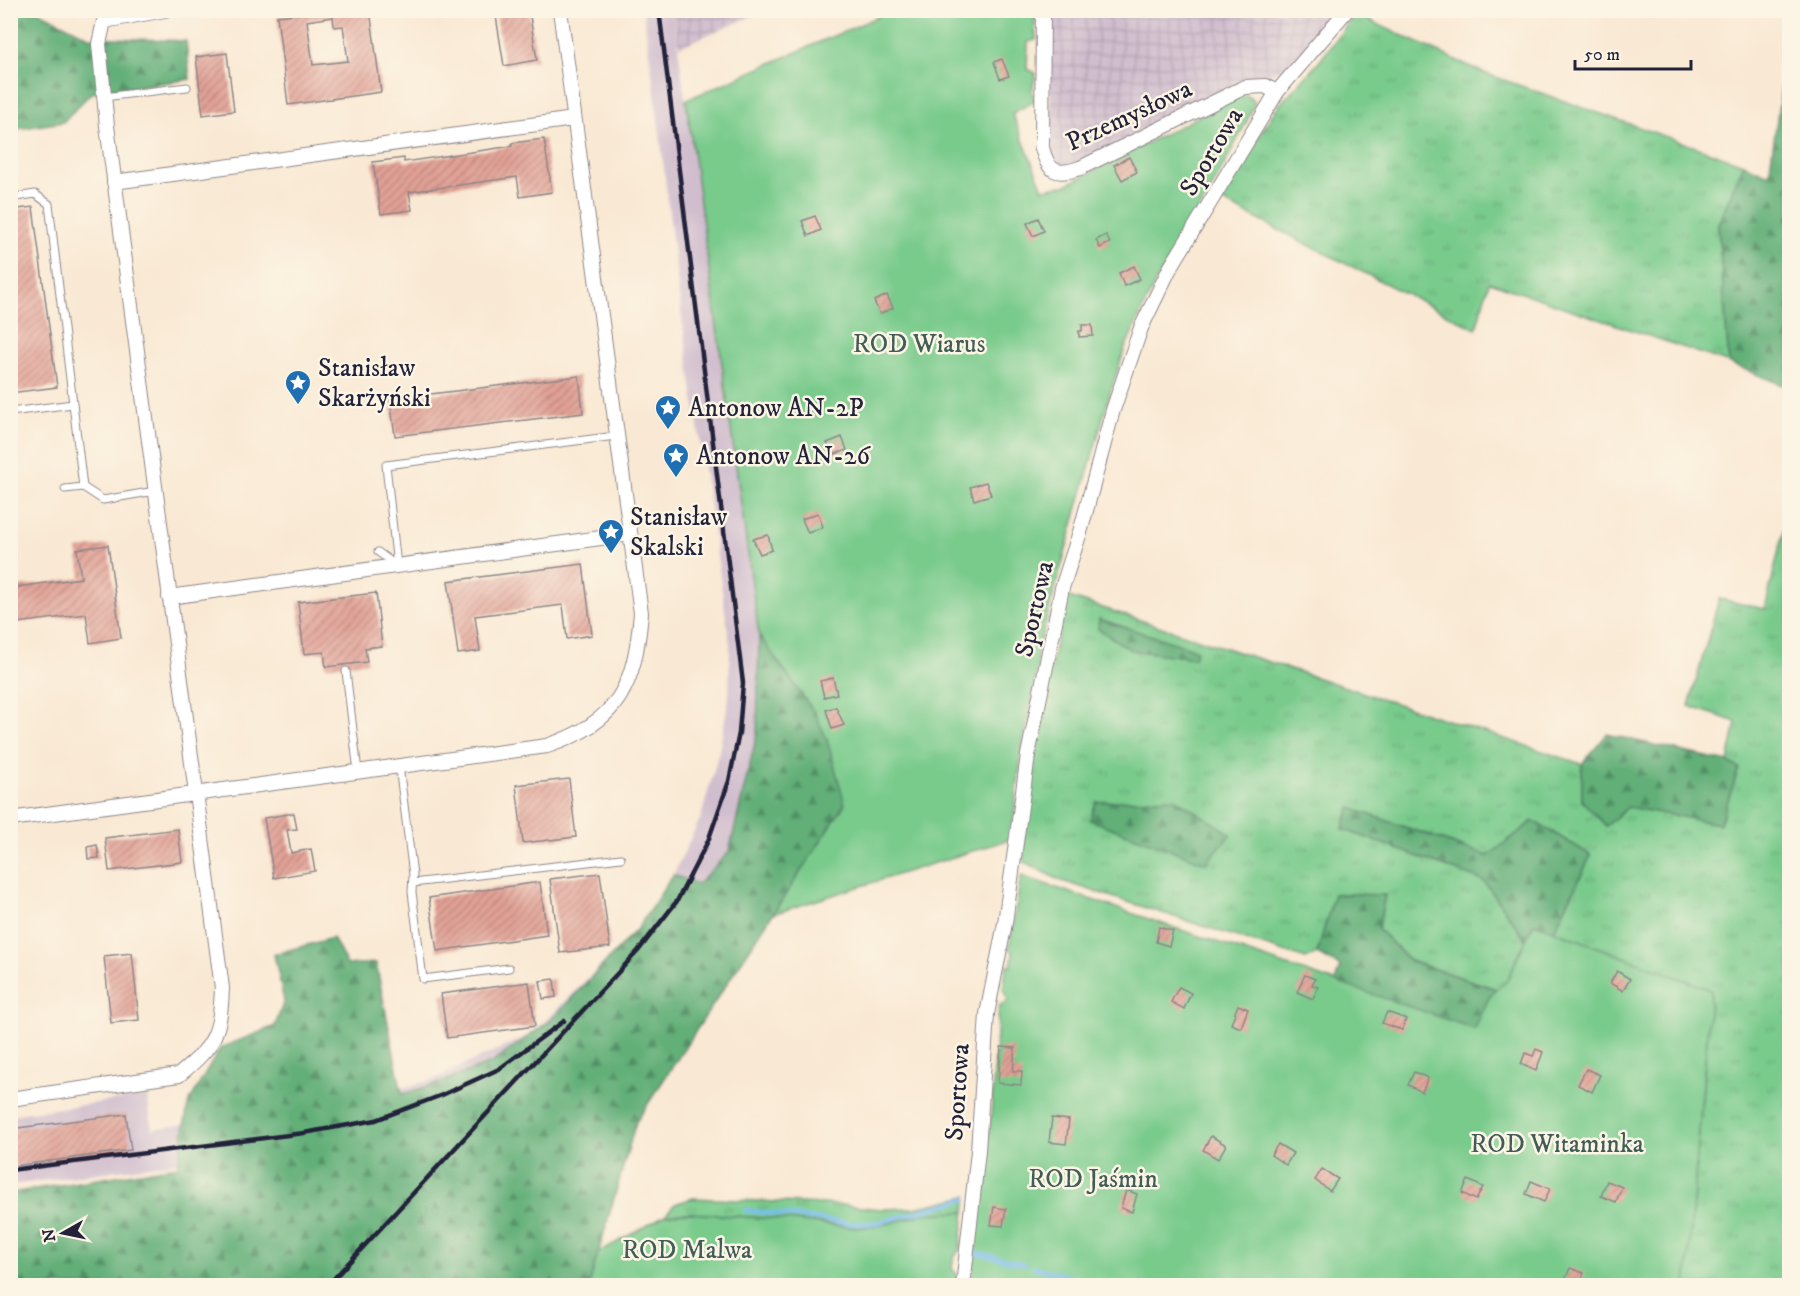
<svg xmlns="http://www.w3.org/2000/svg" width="1800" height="1296" font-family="'IM FELL DW Pica',serif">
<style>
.industrial{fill:url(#industrial-grid)}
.railway{fill:#d0bdce}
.grass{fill:url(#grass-tufts);stroke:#4e7664;stroke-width:1.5}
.forest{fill:url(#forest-firs);stroke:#42685a;stroke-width:1.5}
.garden{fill:#79cb8c;stroke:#4e7664;stroke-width:1.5}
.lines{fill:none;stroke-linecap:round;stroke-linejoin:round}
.stream{stroke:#79bcef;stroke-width:4.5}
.building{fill:url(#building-hatch);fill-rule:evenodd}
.service-casing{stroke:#8e8688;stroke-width:9}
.minor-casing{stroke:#8e8688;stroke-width:16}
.service{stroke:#fff;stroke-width:7}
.minor{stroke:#fff;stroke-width:14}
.rail{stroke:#22223b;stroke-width:4.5}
.labels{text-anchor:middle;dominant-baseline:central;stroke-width:5;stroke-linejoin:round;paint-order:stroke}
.street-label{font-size:26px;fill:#22223b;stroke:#fcf5e5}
.park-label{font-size:26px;fill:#405d57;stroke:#fcf5e5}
.poi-label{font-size:26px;fill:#22223b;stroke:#fcf5e5;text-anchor:start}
</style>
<defs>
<pattern id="industrial-grid" width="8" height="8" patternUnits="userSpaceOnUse" patternTransform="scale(1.5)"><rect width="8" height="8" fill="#d0bdce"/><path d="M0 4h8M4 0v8" fill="none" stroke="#b2a2b2"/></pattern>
<pattern id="grass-tufts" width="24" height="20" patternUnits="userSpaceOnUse" patternTransform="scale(1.5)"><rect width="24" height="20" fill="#79cb8c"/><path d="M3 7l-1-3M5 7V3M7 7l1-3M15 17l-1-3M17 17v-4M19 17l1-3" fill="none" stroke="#68ae7a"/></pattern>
<pattern id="forest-firs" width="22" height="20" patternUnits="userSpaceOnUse" patternTransform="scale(1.5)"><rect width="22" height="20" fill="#62af78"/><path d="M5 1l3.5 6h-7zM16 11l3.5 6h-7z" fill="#508e64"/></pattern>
<pattern id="building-hatch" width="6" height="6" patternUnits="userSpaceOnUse" patternTransform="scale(1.5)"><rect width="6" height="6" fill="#e2a196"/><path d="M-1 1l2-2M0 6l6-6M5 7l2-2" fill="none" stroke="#b7837c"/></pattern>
</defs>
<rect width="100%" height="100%" fill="#fcf5e5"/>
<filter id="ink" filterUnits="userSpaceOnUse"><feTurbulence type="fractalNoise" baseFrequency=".0167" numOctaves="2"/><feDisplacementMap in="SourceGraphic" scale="12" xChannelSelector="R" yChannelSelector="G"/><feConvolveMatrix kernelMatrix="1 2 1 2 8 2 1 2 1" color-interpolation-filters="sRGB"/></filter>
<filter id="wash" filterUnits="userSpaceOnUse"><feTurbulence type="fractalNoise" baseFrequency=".008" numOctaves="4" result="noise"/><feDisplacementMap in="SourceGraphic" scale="24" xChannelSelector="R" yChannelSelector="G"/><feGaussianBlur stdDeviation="1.35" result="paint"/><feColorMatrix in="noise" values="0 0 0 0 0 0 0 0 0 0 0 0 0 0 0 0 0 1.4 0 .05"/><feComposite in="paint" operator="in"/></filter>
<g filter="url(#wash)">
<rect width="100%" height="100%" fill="#f9e9d4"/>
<g class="industrial">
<path d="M 673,11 L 673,10 L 764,11 L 679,47 Z"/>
<path d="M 1048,11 L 1342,11 L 1291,66 L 1262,77 L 1243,81 L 1078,164 L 1062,165 L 1052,156 Z"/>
</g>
<path class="railway" d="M 643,11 L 673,11 L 759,635 L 757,734 L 730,852 L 340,1285 L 280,1148 L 11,1185 L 10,1115 L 147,1096 L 152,1129 L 375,1095 L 431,1080 L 532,1034 L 638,928 L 673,875 L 701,817 L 719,752 L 729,698 L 730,644 L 680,304 L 655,93 Z"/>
<g class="grass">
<path d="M 1355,14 L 1484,73 L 1744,164 L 1718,224 L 1729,363 L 1489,282 L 1476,329 L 1219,200 L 1278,106 L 1319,62 Z"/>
<path d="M 1789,507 L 1789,1285 L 1686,1285 L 1711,990 L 1554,931 L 1591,855 L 1533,821 L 1489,856 L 1350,808 L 1343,829 L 1484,881 L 1526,940 L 1506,982 L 1496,989 L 1410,961 L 1378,929 L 1385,895 L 1334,894 L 1317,954 L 1306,959 L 1059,880 L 1023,861 L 1026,808 L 1045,694 L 1066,596 L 1582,764 L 1582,801 L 1628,807 L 1719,824 L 1739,768 L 1728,762 L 1736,722 L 1689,706 L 1719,599 L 1765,609 Z"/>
<path d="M 967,1196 L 965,1212 L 924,1214 L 879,1226 L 857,1228 L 775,1219 L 689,1213 L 665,1215 L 675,1204 L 693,1198 L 844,1205 L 882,1209 L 915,1208 Z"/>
</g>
<g class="forest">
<path d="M 19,11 L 38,11 L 89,37 L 186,41 L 190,79 L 91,93 L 63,122 L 11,130 L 10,12 Z"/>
<path d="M 1783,76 L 1790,79 L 1789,388 L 1729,363 L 1718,224 L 1744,164 L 1769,175 Z"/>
<path d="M 1099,619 L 1197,650 L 1194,658 L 1131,650 L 1098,629 Z"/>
<path d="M 759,635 L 815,713 L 827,739 L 845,804 L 636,1122 L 589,1285 L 11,1286 L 11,1193 L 178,1166 L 188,1104 L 220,1048 L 275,1026 L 284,1001 L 274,954 L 333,938 L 347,965 L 376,963 L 402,1094 L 436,1084 L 493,1062 L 551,1020 L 638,928 L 673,875 L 698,884 L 729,852 L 757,734 Z"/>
<path d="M 1607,734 L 1728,762 L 1739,768 L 1720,824 L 1628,807 L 1606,826 L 1582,801 L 1582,764 Z"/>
<path d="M 1174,798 L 1231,834 L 1206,863 L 1090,820 L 1096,802 Z"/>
<path d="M 1350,808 L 1488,856 L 1533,821 L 1591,855 L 1554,931 L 1534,923 L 1526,940 L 1484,881 L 1343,829 Z"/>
<path d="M 1334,894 L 1385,895 L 1378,929 L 1410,961 L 1496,989 L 1489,998 L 1475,1029 L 1335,982 L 1340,966 L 1317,954 Z"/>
</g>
<g class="garden">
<path d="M 1034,10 L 1036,40 L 1028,42 L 1027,69 L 1036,73 L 1032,91 L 1035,101 L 1012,113 L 1043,189 L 1066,185 L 1236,97 L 1247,95 L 1255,102 L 1247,121 L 1211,190 L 1155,283 L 1125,348 L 1110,393 L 1038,649 L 1037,671 L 1022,750 L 1011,839 L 773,914 L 845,804 L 827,739 L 815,713 L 759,635 L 686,100 L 891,11 Z"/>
<path d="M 1021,876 L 1475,1029 L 1489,998 L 1496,989 L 1506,982 L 1534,923 L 1711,990 L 1686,1285 L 971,1286 L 991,1116 L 999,1006 L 1009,1000 L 1003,988 L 1007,964 L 1011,967 L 1013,953 L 1009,949 Z"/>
<path d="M 965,1212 L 960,1249 L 953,1259 L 952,1269 L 957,1274 L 956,1285 L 589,1286 L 598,1253 L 665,1215 L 689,1213 L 775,1219 L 857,1228 L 879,1226 L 924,1214 Z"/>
</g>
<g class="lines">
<g class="stream">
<path d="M 745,1210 L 853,1224 L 876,1223 L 966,1199"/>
<path d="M 973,1249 L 973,1252 L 1024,1264"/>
<path d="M 1033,1267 L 1107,1286"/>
</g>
</g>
<g id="blocks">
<g class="building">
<path d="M 304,10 L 370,10 L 381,92 L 288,105 L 277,16 L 304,13 ZM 333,17 L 334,27 L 343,26 L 348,61 L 313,65 L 307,21 Z"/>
<path d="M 495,10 L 529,10 L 537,60 L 504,66 Z"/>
<path d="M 227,53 L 234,111 L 203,115 L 196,57 Z"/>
<path d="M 1002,59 L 1009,76 L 1000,79 L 994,62 Z"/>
<path d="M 544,139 L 552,192 L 520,197 L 517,177 L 409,192 L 412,210 L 381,214 L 373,162 L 404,158 L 404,162 L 512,146 L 512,143 Z"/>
<path d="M 1129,157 L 1137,172 L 1122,180 L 1114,165 Z"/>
<path d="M 33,207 L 57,387 L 10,393 L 10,210 Z"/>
<path d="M 815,216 L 821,230 L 808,236 L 802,221 Z"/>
<path d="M 1038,218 L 1044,231 L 1033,236 L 1027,223 Z"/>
<path d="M 1106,235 L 1110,243 L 1100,248 L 1096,240 Z"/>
<path d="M 1134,266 L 1140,279 L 1124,286 L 1119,273 Z"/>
<path d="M 887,295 L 893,308 L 880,314 L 874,301 Z"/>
<path d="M 1082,325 L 1092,325 L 1093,336 L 1079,337 L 1079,331 L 1082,331 Z"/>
<path d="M 579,376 L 583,413 L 395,436 L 390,399 Z"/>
<path d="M 842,437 L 847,450 L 832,455 L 827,443 Z"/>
<path d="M 986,482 L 991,495 L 974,500 L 970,487 Z"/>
<path d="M 818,513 L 823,527 L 808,533 L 802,519 Z"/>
<path d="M 768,535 L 772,550 L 760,554 L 753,539 Z"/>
<path d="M 108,545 L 121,638 L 90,643 L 86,614 L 10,624 L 10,588 L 81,578 L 77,549 Z"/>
<path d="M 583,564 L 592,635 L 567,639 L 563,605 L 475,616 L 480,651 L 458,654 L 448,581 Z"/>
<path d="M 376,593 L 382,646 L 365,648 L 367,662 L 326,667 L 324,652 L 304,654 L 298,602 Z"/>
<path d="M 833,678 L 837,694 L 824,697 L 820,681 Z"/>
<path d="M 836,707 L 844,725 L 832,729 L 826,710 Z"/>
<path d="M 569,779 L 576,837 L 523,843 L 516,785 Z"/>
<path d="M 294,813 L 297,829 L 287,830 L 291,853 L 311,849 L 315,871 L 274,878 L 264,818 Z"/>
<path d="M 178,829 L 182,862 L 109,871 L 105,838 Z"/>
<path d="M 97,845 L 99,858 L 88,859 L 87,847 Z"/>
<path d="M 600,873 L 610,947 L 560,953 L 550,879 Z"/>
<path d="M 540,882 L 547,935 L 437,951 L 429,898 Z"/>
<path d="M 1159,927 L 1173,931 L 1169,946 L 1156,942 Z"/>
<path d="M 132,953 L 139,1020 L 111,1023 L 104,956 Z"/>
<path d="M 1617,971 L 1630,979 L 1623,991 L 1610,983 Z"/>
<path d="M 1305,975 L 1315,979 L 1312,985 L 1318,987 L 1313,999 L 1297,992 Z"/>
<path d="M 554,979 L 556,997 L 543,999 L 540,981 Z"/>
<path d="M 529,982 L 535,1026 L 447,1038 L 441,994 Z"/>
<path d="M 1179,987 L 1191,993 L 1184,1009 L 1171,1002 Z"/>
<path d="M 1238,1005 L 1248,1009 L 1241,1028 L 1231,1024 Z"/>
<path d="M 1387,1012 L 1406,1019 L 1402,1030 L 1382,1023 Z"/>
<path d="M 1001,1047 L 1015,1048 L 1013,1071 L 1022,1071 L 1021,1085 L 998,1083 Z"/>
<path d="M 1536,1049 L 1543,1052 L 1536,1071 L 1521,1064 L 1525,1053 L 1533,1056 Z"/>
<path d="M 1586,1069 L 1600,1075 L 1592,1092 L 1578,1085 Z"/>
<path d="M 1414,1072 L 1428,1078 L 1422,1092 L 1408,1085 Z"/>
<path d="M 126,1114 L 131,1150 L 13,1166 L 10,1129 Z"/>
<path d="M 1052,1118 L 1069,1120 L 1066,1144 L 1049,1142 Z"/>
<path d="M 1211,1136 L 1226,1145 L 1218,1159 L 1203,1150 Z"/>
<path d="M 1278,1144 L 1293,1153 L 1286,1165 L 1271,1155 Z"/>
<path d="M 1322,1169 L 1338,1179 L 1330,1191 L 1315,1180 Z"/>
<path d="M 1468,1180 L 1483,1187 L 1476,1200 L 1462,1193 Z"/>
<path d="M 1531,1181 L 1550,1189 L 1544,1202 L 1526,1194 Z"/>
<path d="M 1607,1181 L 1622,1187 L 1616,1202 L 1601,1196 Z"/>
<path d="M 1126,1190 L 1137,1194 L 1132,1212 L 1121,1208 Z"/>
<path d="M 994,1207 L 1006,1209 L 1003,1226 L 991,1225 Z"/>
<path d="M 1570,1268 L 1584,1273 L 1579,1286 L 1564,1283 Z"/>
</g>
</g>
</g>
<g filter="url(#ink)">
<use href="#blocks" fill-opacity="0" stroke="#8e8688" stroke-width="1.5"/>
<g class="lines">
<defs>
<g id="service">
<path d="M 104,97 L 187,87"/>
<path d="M 10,198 L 35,194 L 49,204 L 83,487 L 103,500 L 155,491"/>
<path d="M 10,412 L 73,404"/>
<path d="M 65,489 L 83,487"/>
<path d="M 378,552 L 397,566 L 386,465 L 616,436"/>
<path d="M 346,671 L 358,772"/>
<path d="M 399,766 L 413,875 L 412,892 L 423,979 L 509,968"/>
<path d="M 413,883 L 621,858"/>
</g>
<g id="minor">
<path d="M 1043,10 L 1042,148 C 1049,172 1055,176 1080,168 L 1245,87 L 1265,86 L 1277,92"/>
<path d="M 114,182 L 574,119"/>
<path d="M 169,597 L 630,534"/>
<path d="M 10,819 L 547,746 C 620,722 635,684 641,613 L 560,10"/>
<path d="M 10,1099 L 179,1075 C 215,1045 220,1035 222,988 L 107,126 L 99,44 L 104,21 L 165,10"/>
<path d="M 963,1286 L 978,1151 L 987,1014 L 1005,923 L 1028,755 L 1062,588 L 1081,529 L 1113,410 L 1141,328 L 1169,270 L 1277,92 L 1347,10"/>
</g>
</defs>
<use href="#service" class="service-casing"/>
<use href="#minor" class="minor-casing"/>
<use href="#service" class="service"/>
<use href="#minor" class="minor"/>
<g class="rail">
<path d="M 10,1170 L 304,1133 L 376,1120 L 442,1095 L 499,1069 L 564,1021"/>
<path d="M 327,1286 L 638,951 L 677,901 L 708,841 L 729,781 L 739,733 L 743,683 L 659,10"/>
</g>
</g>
</g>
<defs>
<symbol id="sight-pin" viewBox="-11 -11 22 30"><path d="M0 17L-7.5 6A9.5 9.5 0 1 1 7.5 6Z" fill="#1f6fb2" stroke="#fcf5e5"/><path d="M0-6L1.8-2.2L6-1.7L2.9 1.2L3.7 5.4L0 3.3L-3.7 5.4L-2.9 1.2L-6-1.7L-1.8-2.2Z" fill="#fff"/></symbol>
</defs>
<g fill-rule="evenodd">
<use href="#sight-pin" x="283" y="368" width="30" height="40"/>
<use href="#sight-pin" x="653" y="393" width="30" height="40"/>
<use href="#sight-pin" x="661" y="441" width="30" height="40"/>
<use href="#sight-pin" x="596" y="517" width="30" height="40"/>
</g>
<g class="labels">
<g class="street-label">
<text transform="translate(1129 116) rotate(-25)">Przemysłowa</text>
<text transform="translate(1212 152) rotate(-59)">Sportowa</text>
<text transform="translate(1035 609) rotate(-77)">Sportowa</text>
<text transform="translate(958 1092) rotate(-86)">Sportowa</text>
</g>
<g class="park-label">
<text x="919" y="344">ROD Wiarus</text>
<text x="1557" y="1144">ROD Witaminka</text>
<text x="1093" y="1179">ROD Jaśmin</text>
<text x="687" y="1250">ROD Malwa</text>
</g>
<g class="poi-label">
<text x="318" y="368">Stanisław<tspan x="318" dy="30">Skarżyński</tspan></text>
<text x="688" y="408">Antonow AN-2P</text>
<text x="696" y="456">Antonow AN-26</text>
<text x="630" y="517">Stanisław<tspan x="630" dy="30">Skalski</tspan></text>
</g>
</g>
<rect width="1800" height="1296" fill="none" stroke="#fcf5e5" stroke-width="36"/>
<g transform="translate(63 1233) rotate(261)" stroke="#fcf5e5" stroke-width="4.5" paint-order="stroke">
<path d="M0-4.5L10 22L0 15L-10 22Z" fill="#22223b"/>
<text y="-9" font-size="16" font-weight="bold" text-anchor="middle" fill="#22223b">N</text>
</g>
<path d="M1575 60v9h116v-9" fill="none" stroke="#22223b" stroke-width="3"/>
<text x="1584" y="60" font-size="18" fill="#22223b" stroke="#fcf5e5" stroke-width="4.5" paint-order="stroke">50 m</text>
</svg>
